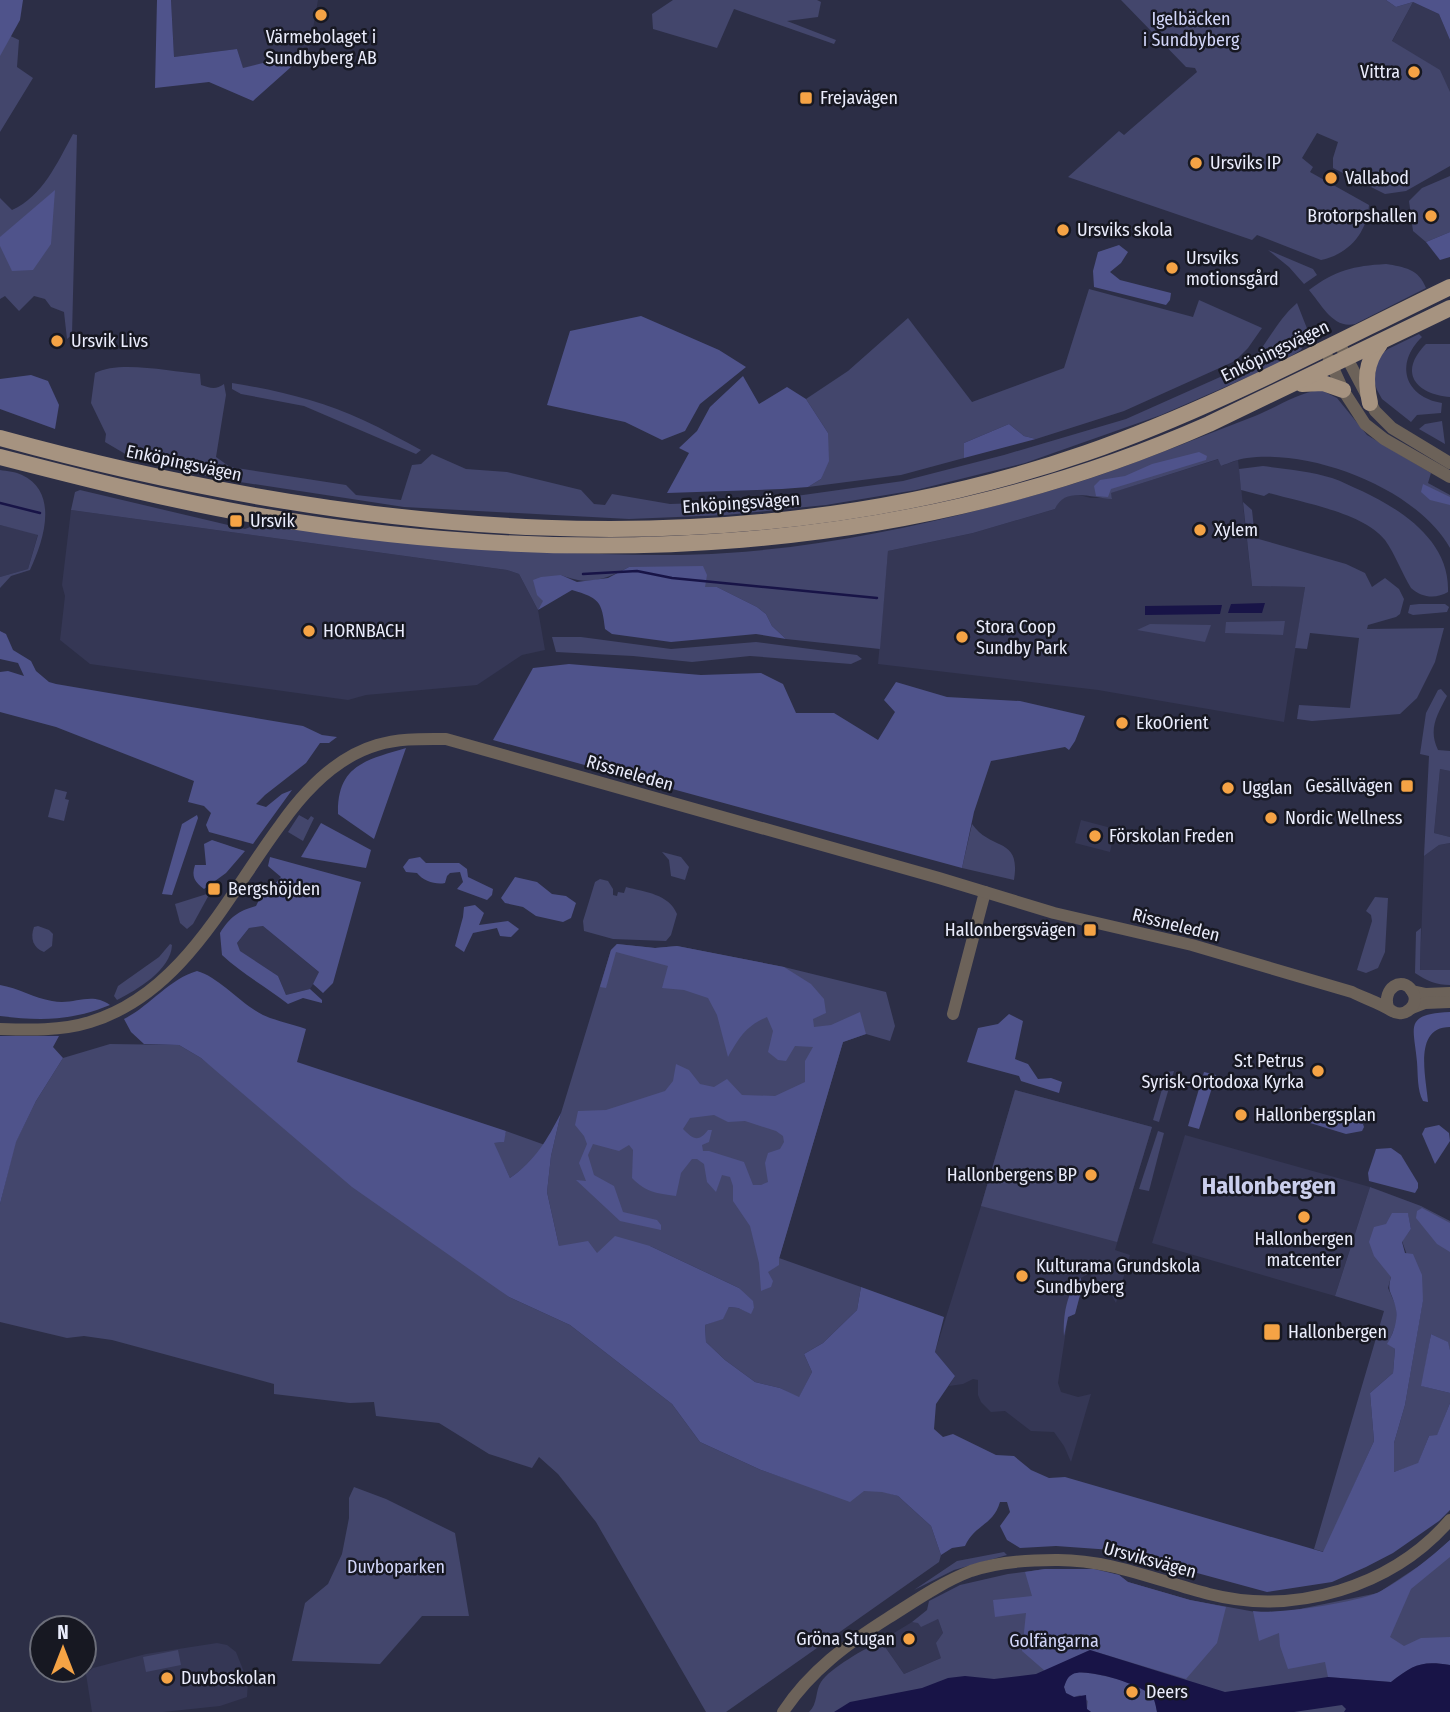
<svg xmlns="http://www.w3.org/2000/svg" width="1450" height="1712" font-family="'Fira Sans Condensed',sans-serif">
<style>
.built{fill:#353755}
.green{fill:#43466c}
.forest{fill:#4f538b;fill-rule:evenodd}
.water{fill:#181447}
.lines{fill:none;stroke-linecap:round;stroke-linejoin:round}
.stream{stroke:#181447;stroke-width:2.5}
.minor{stroke:#6c6259;stroke-width:12}
.major{stroke:#a69380;stroke-width:16}
.poi-dot{fill:#f5a345;stroke:#171822;stroke-width:2.5}
.labels{text-anchor:middle;dominant-baseline:central;stroke-width:5;stroke-linejoin:round;paint-order:stroke}
.park-label{font-size:18px;fill:#d2d6f9;stroke:#171822}
.poi-label{font-size:18px;fill:#eaecfc;stroke:#171822;text-anchor:start}
.street-label{font-size:18px;fill:#eaecfc;stroke:#171822}
.district-label{font-size:24px;font-weight:bold;fill:#caceec;stroke:#171822}
</style>
<rect width="100%" height="100%" fill="#2c2e46"/>
<g class="built">
<path d="M 171,0 L 318,0 L 309,51 L 243,69 L 237,49 L 174,57 Z"/>
<path d="M 1413,2 L 1439,14 L 1450,40 L 1450,152 L 1379,66 Z"/>
<path d="M 1219,459 L 1221,466 L 1238,460 L 1252,586 L 1305,587 L 1284,722 L 1098,690 L 878,664 L 888,551 L 973,533 L 1055,509 L 1059,500 L 1067,496 L 1075,494 L 1091,498 L 1112,498 L 1110,493 Z"/>
<path d="M 71,510 L 507,570 L 519,574 L 538,610 L 545,650 L 522,655 L 477,685 L 366,695 L 348,700 L 90,664 L 60,640 L 65,596 L 62,585 Z"/>
<path d="M 0,525 L 38,534 L 28,569 L 0,577 Z"/>
<path d="M 1440,769 L 1450,771 L 1450,837 L 1434,833 Z"/>
<path d="M 1081,820 L 1115,829 L 1110,852 L 1075,843 Z"/>
<path d="M 1450,843 L 1450,970 L 1420,971 L 1424,856 L 1439,845 Z"/>
<path d="M 263,926 L 320,973 L 310,989 L 286,995 L 278,976 L 239,951 L 237,943 L 249,928 Z"/>
<path d="M 1015,1090 L 1152,1127 L 1115,1250 L 1130,1255 L 1116,1303 L 1112,1296 L 1097,1290 L 1090,1273 L 1081,1278 L 1080,1295 L 1075,1314 L 1068,1317 L 1058,1383 L 1061,1392 L 1078,1397 L 1091,1394 L 1071,1462 L 1064,1446 L 1054,1432 L 1031,1431 L 1005,1411 L 991,1412 L 981,1402 L 978,1395 L 978,1380 L 973,1379 L 963,1384 L 949,1386 L 955,1376 L 935,1352 L 981,1206 Z"/>
<path d="M 1185,1135 L 1370,1187 L 1335,1296 L 1152,1243 Z"/>
<path d="M 938,1619 L 943,1633 L 941,1658 L 904,1674 L 881,1641 L 912,1622 Z"/>
<path d="M 217,1643 L 227,1645 L 236,1652 L 248,1682 L 247,1697 L 220,1706 L 163,1712 L 92,1712 L 86,1674 L 93,1668 L 146,1654 Z"/>
</g>
<g class="green">
<path d="M 673,0 L 817,0 L 821,2 L 818,17 L 787,21 L 836,40 L 834,44 L 734,9 L 717,48 L 653,29 L 652,14 Z"/>
<path d="M 1121,0 L 1386,0 L 1396,7 L 1413,2 L 1392,41 L 1440,70 L 1450,92 L 1450,166 L 1406,191 L 1385,194 L 1333,168 L 1333,158 L 1338,142 L 1317,133 L 1302,158 L 1313,167 L 1310,172 L 1369,205 C 1367,233 1349,254 1321,260 L 1257,235 L 1252,240 L 1068,177 L 1119,131 L 1124,135 L 1197,72 L 1195,68 L 1186,67 Z"/>
<path d="M 0,31 L 19,40 L 17,67 L 33,78 L 0,132 Z"/>
<path d="M 73,134 L 77,135 L 72,335 L 67,339 L 64,312 L 51,307 L 45,299 L 34,296 L 19,311 L 5,296 L 0,299 L 0,198 L 12,210 C 43,196 57,163 73,134 Z"/>
<path d="M 1450,176 L 1450,232 L 1426,242 L 1413,231 L 1409,201 L 1422,188 Z"/>
<path d="M 1268,250 L 1313,269 L 1317,275 L 1304,284 L 1289,267 Z"/>
<path d="M 1386,264 C 1404,267 1419,269 1426,288 L 1355,324 C 1333,329 1322,305 1309,290 C 1336,270 1353,266 1386,264 Z"/>
<path d="M 1089,289 L 1193,317 L 1199,300 L 1262,328 L 1248,348 L 1235,361 L 1124,411 L 1036,439 L 1024,436 L 1009,424 L 964,443 L 964,458 L 901,475 L 808,487 L 821,479 L 828,433 L 806,399 L 848,371 L 908,318 L 972,402 L 1064,368 Z"/>
<path d="M 1297,303 L 1308,331 L 1306,341 L 1301,350 L 1278,364 L 1161,415 L 1025,463 L 916,490 L 826,505 L 726,515 L 629,519 L 404,507 L 214,478 L 127,455 L 105,442 L 106,434 L 91,403 L 95,373 C 120,360 172,372 200,374 L 201,385 C 210,388 216,390 224,384 L 226,395 L 216,457 L 230,467 L 346,485 L 356,495 L 401,500 L 412,465 L 421,464 L 432,454 L 466,469 L 507,472 L 581,490 L 594,504 L 605,505 L 612,494 L 670,504 L 761,501 L 903,481 L 1004,455 L 1126,419 L 1247,365 C 1268,345 1275,322 1297,303 Z"/>
<path d="M 1419,334 L 1422,337 C 1394,364 1405,397 1442,403 L 1441,413 L 1417,415 L 1411,422 L 1382,399 L 1377,390 L 1374,381 L 1378,357 L 1388,349 Z"/>
<path d="M 1426,344 L 1450,344 L 1450,397 C 1415,394 1398,372 1426,344 Z"/>
<path d="M 232,383 C 277,390 322,401 363,420 C 383,429 402,440 421,450 L 416,454 L 304,406 L 241,394 L 232,389 Z"/>
<path d="M 1321,390 L 1337,398 L 1367,435 L 1431,473 L 1428,483 L 1450,495 L 1450,548 C 1417,489 1313,449 1247,458 C 1238,459 1229,463 1221,466 L 1218,459 L 1111,493 L 1112,499 C 1092,498 1065,486 1055,509 L 973,533 L 888,551 L 880,649 L 786,639 L 772,626 L 766,614 L 757,607 L 717,587 L 705,587 L 629,567 C 604,580 588,586 561,575 L 538,610 L 519,574 L 507,570 L 71,510 L 75,492 L 80,490 L 245,529 L 258,524 L 268,524 C 378,543 490,552 602,554 C 644,555 686,556 727,553 C 835,546 943,521 1046,492 C 1118,472 1186,442 1255,416 C 1276,408 1298,392 1321,390 Z"/>
<path d="M 1442,421 L 1445,444 L 1419,429 L 1425,424 Z"/>
<path d="M 1263,466 C 1286,469 1310,471 1332,478 C 1342,481 1352,487 1362,491 C 1402,510 1450,541 1448,592 C 1436,599 1422,598 1411,588 C 1402,573 1395,554 1385,540 C 1362,512 1303,503 1269,493 L 1264,496 L 1241,490 L 1239,469 Z"/>
<path d="M 0,470 C 7,471 16,472 22,475 C 60,493 43,542 30,570 L 11,576 L 0,588 L 0,577 L 28,569 L 38,535 L 0,525 Z"/>
<path d="M 1243,502 L 1252,510 L 1255,538 L 1346,564 L 1365,573 L 1372,587 L 1385,578 L 1399,589 L 1404,599 L 1400,614 L 1396,617 L 1368,625 L 1367,629 L 1444,628 L 1435,662 L 1417,698 L 1400,714 L 1312,721 L 1297,719 L 1299,705 L 1350,708 L 1359,638 L 1310,633 L 1307,649 L 1295,648 L 1305,587 L 1252,586 Z"/>
<path d="M 1419,604 L 1445,604 L 1449,607 L 1447,612 L 1413,615 L 1408,613 L 1410,605 Z"/>
<path d="M 1285,621 L 1283,635 L 1225,633 L 1226,622 Z"/>
<path d="M 1150,624 L 1211,625 L 1205,642 L 1137,630 Z"/>
<path d="M 552,637 L 581,637 L 671,649 L 756,642 L 857,655 L 862,659 L 851,664 L 750,656 L 692,662 L 633,656 L 556,652 Z"/>
<path d="M 1441,689 L 1447,696 C 1437,715 1428,729 1438,750 L 1450,751 L 1450,771 L 1440,769 L 1434,833 L 1450,837 L 1450,843 L 1439,845 L 1424,856 L 1429,756 L 1420,754 L 1426,713 L 1438,690 Z"/>
<path d="M 55,789 L 67,792 L 65,799 L 69,800 L 64,821 L 48,817 Z"/>
<path d="M 299,815 L 308,820 L 311,816 L 314,818 L 303,841 L 288,832 Z"/>
<path d="M 972,824 C 992,852 1021,836 1014,880 L 962,868 Z"/>
<path d="M 662,852 L 681,857 L 689,867 L 685,880 L 671,876 L 669,860 Z"/>
<path d="M 600,879 L 608,881 L 613,889 L 613,895 L 617,896 L 618,892 L 624,893 L 626,887 C 645,892 669,894 677,914 L 671,935 L 666,941 L 613,939 L 584,931 L 583,921 L 595,882 Z"/>
<path d="M 210,893 L 193,924 L 187,929 L 180,923 L 175,904 Z"/>
<path d="M 1375,897 L 1388,898 L 1385,952 L 1378,968 L 1366,973 L 1357,970 L 1372,921 L 1371,915 L 1366,911 Z"/>
<path d="M 38,926 L 49,930 L 53,934 L 52,946 L 44,952 C 33,948 30,938 34,927 Z"/>
<path d="M 1421,928 L 1420,970 L 1450,970 L 1450,985 C 1436,985 1427,981 1415,973 L 1416,932 Z"/>
<path d="M 170,944 L 172,945 C 171,970 137,990 117,1000 L 114,996 L 118,986 L 159,957 Z"/>
<path d="M 617,944 L 655,948 L 677,946 L 784,967 L 886,992 L 895,1026 L 890,1041 L 866,1034 L 843,1042 L 779,1258 L 861,1287 L 857,1310 L 823,1343 L 804,1354 L 812,1372 L 799,1398 L 780,1388 L 755,1382 L 725,1360 L 706,1342 L 705,1325 L 723,1318 L 729,1307 L 738,1308 L 751,1313 L 754,1308 L 739,1288 L 650,1246 L 597,1254 L 559,1246 L 547,1192 L 551,1156 L 561,1113 L 611,950 Z"/>
<path d="M 110,1044 L 179,1045 L 201,1058 L 509,1297 L 570,1325 L 672,1404 L 700,1442 L 761,1470 L 799,1483 L 882,1491 L 898,1496 L 931,1526 L 941,1555 L 939,1562 L 726,1712 L 706,1712 L 596,1522 L 558,1474 L 539,1457 L 532,1468 L 489,1454 L 439,1423 L 376,1416 L 374,1402 L 350,1403 L 274,1394 L 274,1384 L 112,1340 L 84,1336 L 67,1338 L 0,1322 L 0,1204 L 15,1143 L 36,1101 L 63,1058 Z"/>
<path d="M 1174,1071 L 1159,1122 L 1153,1120 L 1167,1072 Z"/>
<path d="M 1015,1090 L 1152,1127 L 1117,1242 L 981,1206 Z"/>
<path d="M 506,1131 L 545,1145 L 529,1164 L 510,1178 L 493,1143 L 503,1142 Z"/>
<path d="M 1158,1131 L 1164,1133 L 1149,1191 L 1139,1189 Z"/>
<path d="M 1370,1187 L 1421,1206 L 1450,1221 L 1450,1350 L 1447,1342 L 1431,1334 L 1422,1386 L 1450,1393 L 1450,1403 L 1437,1436 L 1429,1436 L 1418,1464 L 1394,1472 L 1394,1443 L 1405,1405 L 1423,1300 L 1402,1241 L 1411,1229 L 1408,1214 L 1388,1288 L 1396,1306 L 1397,1322 L 1388,1344 L 1395,1349 L 1393,1373 L 1370,1393 L 1374,1441 L 1324,1552 L 1314,1549 L 1384,1311 L 1335,1296 Z"/>
<path d="M 354,1487 L 386,1499 L 455,1533 L 469,1616 L 422,1616 L 380,1664 L 292,1661 L 305,1603 L 328,1584 L 342,1554 L 349,1518 L 349,1498 Z"/>
<path d="M 1450,1540 L 1450,1712 L 809,1712 C 818,1704 815,1691 821,1682 C 830,1668 866,1648 881,1641 L 904,1674 L 941,1658 L 936,1643 L 943,1633 L 938,1619 L 921,1627 L 918,1623 L 912,1622 L 927,1610 L 929,1601 L 960,1585 L 1008,1574 L 1045,1569 L 1094,1569 L 1119,1575 L 1128,1582 L 1190,1600 L 1261,1613 L 1290,1611 L 1378,1593 L 1428,1560 Z"/>
<path d="M 1004,1552 L 1007,1555 L 954,1570 L 914,1590 L 957,1561 Z"/>
<path d="M 178,1650 L 181,1665 L 146,1672 L 143,1657 Z"/>
</g>
<g class="forest">
<path d="M 0,0 L 23,0 L 20,20 L 0,56 Z"/>
<path d="M 157,0 L 171,0 L 174,57 L 237,49 L 243,68 L 309,51 L 253,101 L 209,82 L 155,88 Z"/>
<path d="M 1386,0 L 1450,0 L 1450,40 L 1439,14 L 1413,2 L 1396,7 Z"/>
<path d="M 55,190 L 51,244 L 33,270 L 12,271 L 0,246 L 0,237 Z"/>
<path d="M 1450,232 L 1450,257 L 1440,260 L 1426,242 Z"/>
<path d="M 1119,245 L 1128,252 L 1121,263 L 1110,272 L 1120,280 L 1171,293 L 1170,300 L 1166,305 L 1094,287 L 1093,271 L 1098,252 Z"/>
<path d="M 641,316 L 719,350 L 746,367 L 700,404 L 685,431 L 662,440 L 625,422 L 547,405 L 570,331 Z"/>
<path d="M 31,375 L 48,381 L 59,405 L 55,429 L 0,409 L 0,379 Z"/>
<path d="M 743,376 L 759,404 L 787,387 L 806,399 L 828,433 L 829,461 L 821,479 L 808,487 L 782,489 L 667,493 L 689,453 L 679,448 L 697,431 L 710,407 Z"/>
<path d="M 1009,424 L 1024,436 L 1036,439 L 964,458 L 964,443 Z"/>
<path d="M 1199,452 L 1207,456 L 1206,460 L 1111,489 L 1108,497 L 1096,496 L 1094,486 L 1100,480 L 1125,476 L 1152,464 Z"/>
<path d="M 1423,484 L 1450,497 L 1450,505 L 1430,500 L 1421,492 Z"/>
<path d="M 703,566 L 707,575 L 705,587 L 717,587 L 757,607 L 766,614 L 772,626 L 786,639 L 756,634 L 671,642 L 612,634 L 605,629 C 602,601 599,598 572,590 L 538,610 L 543,601 L 537,595 L 533,580 L 541,577 L 561,575 L 577,582 L 608,578 L 629,567 Z"/>
<path d="M 0,631 L 6,634 L 13,650 L 31,661 L 36,671 L 49,682 L 56,684 L 303,726 L 322,735 L 337,737 L 329,743 L 320,743 L 306,763 L 265,795 L 256,804 L 266,807 L 282,794 L 292,790 L 253,844 L 209,832 L 206,825 L 211,813 L 204,806 L 188,802 L 194,781 L 56,727 L 0,712 L 0,672 L 8,671 L 24,676 L 18,663 L 0,659 Z"/>
<path d="M 569,664 L 701,675 L 761,673 L 783,684 L 796,713 L 834,713 L 878,740 L 895,712 L 884,700 L 896,682 L 947,697 L 1020,701 L 1085,716 L 1075,741 L 1069,750 L 1065,747 L 991,761 L 974,812 L 962,868 L 493,740 L 533,668 Z"/>
<path d="M 406,748 L 374,839 L 338,814 C 337,765 366,760 406,748 Z"/>
<path d="M 197,815 L 198,818 L 172,895 L 162,894 L 182,824 Z"/>
<path d="M 321,823 L 371,850 L 366,868 L 301,857 Z"/>
<path d="M 212,840 L 245,851 L 226,873 L 204,889 C 195,882 191,877 195,865 L 206,865 L 204,844 Z"/>
<path d="M 270,857 L 361,882 L 333,983 L 323,993 L 313,984 L 319,972 L 263,926 L 249,928 L 237,943 L 240,951 L 278,976 L 286,995 L 310,989 L 322,1000 L 322,1003 L 303,998 L 288,1004 C 266,987 241,973 222,955 L 220,933 C 230,917 238,911 256,906 L 267,884 L 275,884 L 281,877 L 268,866 Z"/>
<path d="M 420,857 L 426,863 L 459,863 L 467,869 L 468,877 L 493,889 L 492,895 L 487,900 L 457,889 L 463,882 L 460,872 L 450,873 L 447,876 L 445,883 C 436,885 423,881 417,873 L 406,872 L 403,867 L 409,859 Z"/>
<path d="M 515,877 L 537,882 L 552,894 L 566,896 L 576,903 L 571,918 L 563,922 L 536,916 L 523,907 L 505,903 L 501,898 Z"/>
<path d="M 475,905 L 484,913 L 479,925 L 508,921 L 519,929 L 511,937 L 500,936 L 497,928 L 473,933 L 464,952 L 455,946 L 463,917 L 464,907 Z"/>
<path d="M 617,944 L 655,948 L 677,946 L 784,967 L 811,984 L 824,999 L 826,1013 L 813,1019 L 814,1027 L 831,1025 L 860,1012 L 866,1034 L 843,1042 L 779,1259 L 779,1265 L 768,1272 L 773,1281 L 771,1287 L 761,1291 L 759,1263 L 750,1226 L 733,1201 L 733,1186 L 730,1177 L 722,1175 L 716,1192 L 707,1182 L 704,1164 L 697,1159 L 692,1159 L 681,1173 L 676,1196 C 656,1193 647,1193 632,1178 L 633,1150 L 629,1145 L 619,1151 L 593,1144 L 588,1155 L 594,1175 L 614,1186 L 623,1212 L 657,1220 L 661,1225 L 661,1230 L 620,1221 L 576,1180 L 586,1181 L 579,1163 L 587,1144 L 584,1136 L 575,1125 L 578,1111 L 606,1110 L 665,1091 L 673,1081 L 676,1064 L 689,1070 L 700,1084 L 714,1087 L 727,1079 L 742,1095 L 775,1096 L 805,1082 L 805,1061 L 813,1047 L 795,1046 L 786,1061 L 778,1060 L 768,1052 L 773,1031 L 767,1017 C 746,1026 739,1038 728,1057 L 717,1015 L 708,998 L 684,990 L 662,988 L 668,966 L 616,952 L 606,988 L 600,987 L 611,950 ZM 714,1115 L 728,1122 L 745,1121 L 776,1131 L 783,1136 L 784,1142 L 780,1149 L 768,1153 L 765,1163 L 768,1182 L 761,1185 L 753,1185 L 744,1162 L 709,1151 L 703,1151 L 702,1145 L 709,1142 L 712,1130 L 708,1130 C 698,1143 693,1139 683,1129 L 690,1118 Z"/>
<path d="M 197,971 C 219,977 241,1004 263,1015 C 276,1021 292,1024 306,1029 L 297,1062 L 506,1131 L 504,1142 L 494,1143 L 510,1178 C 535,1161 547,1140 561,1113 L 551,1156 L 547,1192 L 559,1246 L 588,1241 L 597,1253 L 615,1236 L 650,1246 L 739,1288 L 753,1301 L 754,1308 L 751,1314 L 738,1308 L 729,1307 L 723,1319 L 705,1325 L 706,1342 L 725,1360 L 755,1382 L 780,1388 L 799,1397 L 812,1372 L 804,1354 L 823,1343 L 857,1310 L 861,1287 L 944,1317 L 935,1352 L 955,1376 L 936,1404 L 934,1429 L 943,1437 L 953,1434 L 996,1455 L 1014,1456 L 1031,1470 L 1049,1478 L 1065,1477 L 1323,1552 L 1374,1441 L 1370,1393 L 1393,1373 L 1395,1349 L 1387,1344 C 1394,1332 1399,1319 1395,1305 C 1391,1291 1387,1292 1391,1277 L 1374,1256 L 1369,1242 L 1374,1227 L 1386,1224 L 1392,1213 L 1408,1213 L 1411,1229 L 1402,1242 L 1405,1253 L 1413,1254 L 1422,1275 L 1423,1301 L 1405,1405 L 1394,1443 L 1394,1472 L 1418,1463 L 1429,1436 L 1437,1435 L 1450,1403 L 1450,1510 L 1439,1521 L 1393,1553 L 1366,1567 L 1332,1582 L 1267,1592 L 1175,1567 L 1126,1551 L 1056,1546 L 1020,1548 L 1007,1540 L 1000,1526 L 1010,1512 L 1007,1502 L 1000,1502 C 993,1526 975,1524 965,1546 L 952,1548 L 941,1555 L 931,1526 L 898,1496 L 882,1492 L 864,1491 L 850,1502 L 761,1470 L 700,1442 L 672,1404 L 570,1325 L 509,1297 L 352,1187 L 201,1058 L 179,1045 L 144,1044 L 131,1032 L 124,1019 C 150,1006 169,979 197,971 Z"/>
<path d="M 0,985 C 18,988 34,998 52,1001 C 74,1006 90,991 110,1005 C 71,1021 41,1021 0,1016 Z"/>
<path d="M 1450,1012 L 1450,1027 C 1413,1027 1426,1077 1428,1102 L 1423,1101 C 1417,1090 1418,1074 1417,1062 C 1414,1027 1403,1014 1450,1012 Z"/>
<path d="M 1009,1014 L 1023,1021 L 1015,1059 L 1028,1064 L 1038,1079 L 1051,1078 L 1062,1082 L 1059,1093 L 1021,1081 L 1019,1076 L 967,1062 L 978,1028 L 998,1024 Z"/>
<path d="M 0,1036 L 59,1036 L 53,1047 L 63,1058 L 36,1101 L 16,1142 L 0,1204 Z"/>
<path d="M 1204,1072 L 1216,1075 L 1199,1129 L 1188,1126 Z"/>
<path d="M 1302,1107 L 1363,1124 L 1364,1127 L 1362,1131 L 1346,1134 L 1297,1119 L 1294,1116 L 1296,1110 Z"/>
<path d="M 1439,1125 L 1449,1133 L 1450,1141 L 1435,1164 L 1422,1134 L 1425,1128 Z"/>
<path d="M 1391,1148 L 1401,1155 L 1418,1183 L 1418,1188 L 1415,1193 L 1369,1181 L 1368,1173 L 1376,1149 Z"/>
<path d="M 1422,1208 L 1450,1223 L 1450,1252 L 1437,1244 L 1416,1218 L 1417,1211 Z"/>
<path d="M 1081,1278 L 1080,1295 L 1075,1314 L 1068,1317 L 1064,1336 C 1063,1317 1066,1292 1081,1278 Z"/>
<path d="M 1431,1334 L 1448,1342 L 1450,1350 L 1450,1393 L 1421,1386 Z"/>
<path d="M 1450,1540 L 1450,1557 L 1411,1589 L 1390,1637 L 1404,1646 L 1421,1638 L 1450,1637 L 1450,1665 C 1422,1660 1413,1665 1391,1682 L 1328,1677 L 1325,1662 L 1288,1669 L 1280,1646 L 1279,1633 L 1259,1641 L 1253,1611 C 1276,1615 1361,1602 1381,1591 C 1406,1577 1429,1559 1450,1540 Z"/>
<path d="M 1045,1569 L 1094,1569 L 1119,1575 L 1128,1582 L 1190,1600 L 1226,1607 L 1217,1643 L 1186,1679 L 1090,1650 L 1045,1671 L 1022,1651 L 1026,1613 L 995,1617 L 993,1600 L 1032,1596 L 1025,1572 Z"/>
<path d="M 1075,1672 C 1093,1672 1140,1682 1152,1696 C 1155,1700 1156,1707 1157,1712 L 1091,1712 L 1087,1709 L 1088,1701 L 1080,1695 L 1074,1697 L 1066,1693 L 1064,1687 L 1067,1678 Z"/>
</g>
<g class="water">
<path d="M 1265,603 L 1262,613 L 1228,613 L 1231,604 Z"/>
<path d="M 1222,605 L 1220,614 L 1145,615 L 1145,606 Z"/>
<path d="M 1090,1650 L 1225,1692 L 1328,1677 L 1391,1682 C 1413,1665 1421,1660 1450,1665 L 1450,1712 L 1344,1712 L 1346,1709 L 1342,1705 L 1294,1712 L 1157,1712 C 1156,1707 1155,1700 1152,1696 C 1143,1685 1086,1667 1073,1674 C 1067,1677 1066,1682 1064,1687 L 1066,1693 L 1074,1697 L 1086,1695 L 1087,1709 L 1091,1712 L 834,1712 L 850,1702 L 922,1688 L 948,1678 L 965,1676 L 994,1679 L 1036,1674 Z"/>
</g>
<g class="lines">
<g class="stream">
<path d="M 0,503 L 40,513"/>
<path d="M 583,574 L 637,571 L 672,578 L 877,598"/>
</g>
<g class="minor">
<path d="M 1338,341 L 1375,411 L 1392,428 L 1450,463"/>
<path d="M 1329,359 L 1343,390 L 1365,424 L 1384,439 L 1450,477"/>
<path d="M 1412,991 L 1426,994 L 1450,993"/>
<path d="M 1412,1008 L 1425,1003 L 1450,1002"/>
<path d="M 953,1014 L 985,892"/>
<path d="M 0,1029 C 29,1030 61,1031 90,1022 C 183,994 227,896 281,824 C 305,790 336,757 377,745 C 400,738 423,739 446,739 L 939,878 L 1054,913 L 1192,945 L 1352,992 C 1366,999 1380,1003 1392,1011 C 1405,1019 1421,1004 1412,991 C 1402,975 1382,989 1388,1007"/>
<path d="M 783,1712 C 810,1671 847,1644 888,1618 C 915,1601 942,1582 971,1571 C 997,1562 1028,1560 1055,1560 C 1109,1559 1158,1581 1209,1594 C 1295,1616 1392,1587 1450,1520"/>
</g>
<g class="major">
<path d="M 1302,384 L 1323,383 L 1343,390"/>
<path d="M 1370,403 C 1365,380 1365,363 1380,344"/>
<path d="M 0,438 C 353,535 734,575 1086,453 C 1212,409 1330,345 1450,287"/>
<path d="M 0,457 C 86,479 172,501 260,516 C 579,570 910,556 1209,424 L 1450,308"/>
</g>
</g>
<g class="poi-dot">
<circle cx="321" cy="15" r="7"/>
<circle cx="1414" cy="72" r="7"/>
<rect x="799" y="91" width="14" height="14" rx="3.5"/>
<circle cx="1196" cy="163" r="7"/>
<circle cx="1331" cy="178" r="7"/>
<circle cx="1431" cy="216" r="7"/>
<circle cx="1063" cy="230" r="7"/>
<circle cx="1172" cy="268" r="7"/>
<circle cx="57" cy="341" r="7"/>
<rect x="229" y="514" width="14" height="14" rx="3.5"/>
<circle cx="1200" cy="530" r="7"/>
<circle cx="309" cy="631" r="7"/>
<circle cx="962" cy="637" r="7"/>
<circle cx="1122" cy="723" r="7"/>
<rect x="1400" y="779" width="14" height="14" rx="3.5"/>
<circle cx="1228" cy="788" r="7"/>
<circle cx="1271" cy="818" r="7"/>
<circle cx="1095" cy="836" r="7"/>
<rect x="207" y="882" width="14" height="14" rx="3.5"/>
<rect x="1083" y="923" width="14" height="14" rx="3.5"/>
<circle cx="1318" cy="1071" r="7"/>
<circle cx="1241" cy="1115" r="7"/>
<circle cx="1091" cy="1175" r="7"/>
<circle cx="1304" cy="1217" r="7"/>
<circle cx="1022" cy="1276" r="7"/>
<rect x="1263" y="1323" width="18" height="18" rx="3.5"/>
<circle cx="909" cy="1639" r="7"/>
<circle cx="167" cy="1678" r="7"/>
<circle cx="1132" cy="1692" r="7"/>
</g>
<g class="labels">
<g class="park-label">
<text x="1191" y="19">Igelbäcken<tspan x="1191" dy="21">i Sundbyberg</tspan></text>
<text x="396" y="1567">Duvboparken</text>
<text x="1054" y="1641">Golfängarna</text>
</g>
<g class="poi-label">
<text x="321" y="37" text-anchor="middle">Värmebolaget i<tspan x="321" dy="21">Sundbyberg AB</tspan></text>
<text x="1400" y="72" text-anchor="end">Vittra</text>
<text x="820" y="98">Frejavägen</text>
<text x="1210" y="163">Ursviks IP</text>
<text x="1345" y="178">Vallabod</text>
<text x="1417" y="216" text-anchor="end">Brotorpshallen</text>
<text x="1077" y="230">Ursviks skola</text>
<text x="1186" y="258">Ursviks<tspan x="1186" dy="21">motionsgård</tspan></text>
<text x="71" y="341">Ursvik Livs</text>
<text x="250" y="521">Ursvik</text>
<text x="1214" y="530">Xylem</text>
<text x="976" y="627">Stora Coop<tspan x="976" dy="21">Sundby Park</tspan></text>
<text x="323" y="631">HORNBACH</text>
<text x="1136" y="723">EkoOrient</text>
<text x="1393" y="786" text-anchor="end">Gesällvägen</text>
<text x="1242" y="788">Ugglan</text>
<text x="1285" y="818">Nordic Wellness</text>
<text x="1109" y="836">Förskolan Freden</text>
<text x="228" y="889">Bergshöjden</text>
<text x="1076" y="930" text-anchor="end">Hallonbergsvägen</text>
<text x="1304" y="1061" text-anchor="end">S:t Petrus<tspan x="1304" dy="21">Syrisk-Ortodoxa Kyrka</tspan></text>
<text x="1255" y="1115">Hallonbergsplan</text>
<text x="1077" y="1175" text-anchor="end">Hallonbergens BP</text>
<text x="1304" y="1239" text-anchor="middle">Hallonbergen<tspan x="1304" dy="21">matcenter</tspan></text>
<text x="1036" y="1266">Kulturama Grundskola<tspan x="1036" dy="21">Sundbyberg</tspan></text>
<text x="1288" y="1332">Hallonbergen</text>
<text x="895" y="1639" text-anchor="end">Gröna Stugan</text>
<text x="181" y="1678">Duvboskolan</text>
<text x="1146" y="1692">Deers</text>
</g>
<g class="street-label">
<text transform="translate(1275 351) rotate(-26)">Enköpingsvägen</text>
<text transform="translate(184 463) rotate(12)">Enköpingsvägen</text>
<text transform="translate(741 503) rotate(-4)">Enköpingsvägen</text>
<text transform="translate(630 773) rotate(16)">Rissneleden</text>
<text transform="translate(1176 925) rotate(14)">Rissneleden</text>
<text transform="translate(1150 1560) rotate(15)">Ursviksvägen</text>
</g>
<g class="district-label">
<text x="1269" y="1186">Hallonbergen</text>
</g>
</g>
<g transform="translate(63 1649)"><circle r="33" fill="#171822" stroke="#6b6d79" stroke-width="2"/>
<path d="M0-5L12 26L0 18L-12 26Z" fill="#f5a345"/>
<text y="-10" font-size="19" font-weight="bold" text-anchor="middle" fill="#eaecfc">N</text>
</g>
</svg>
